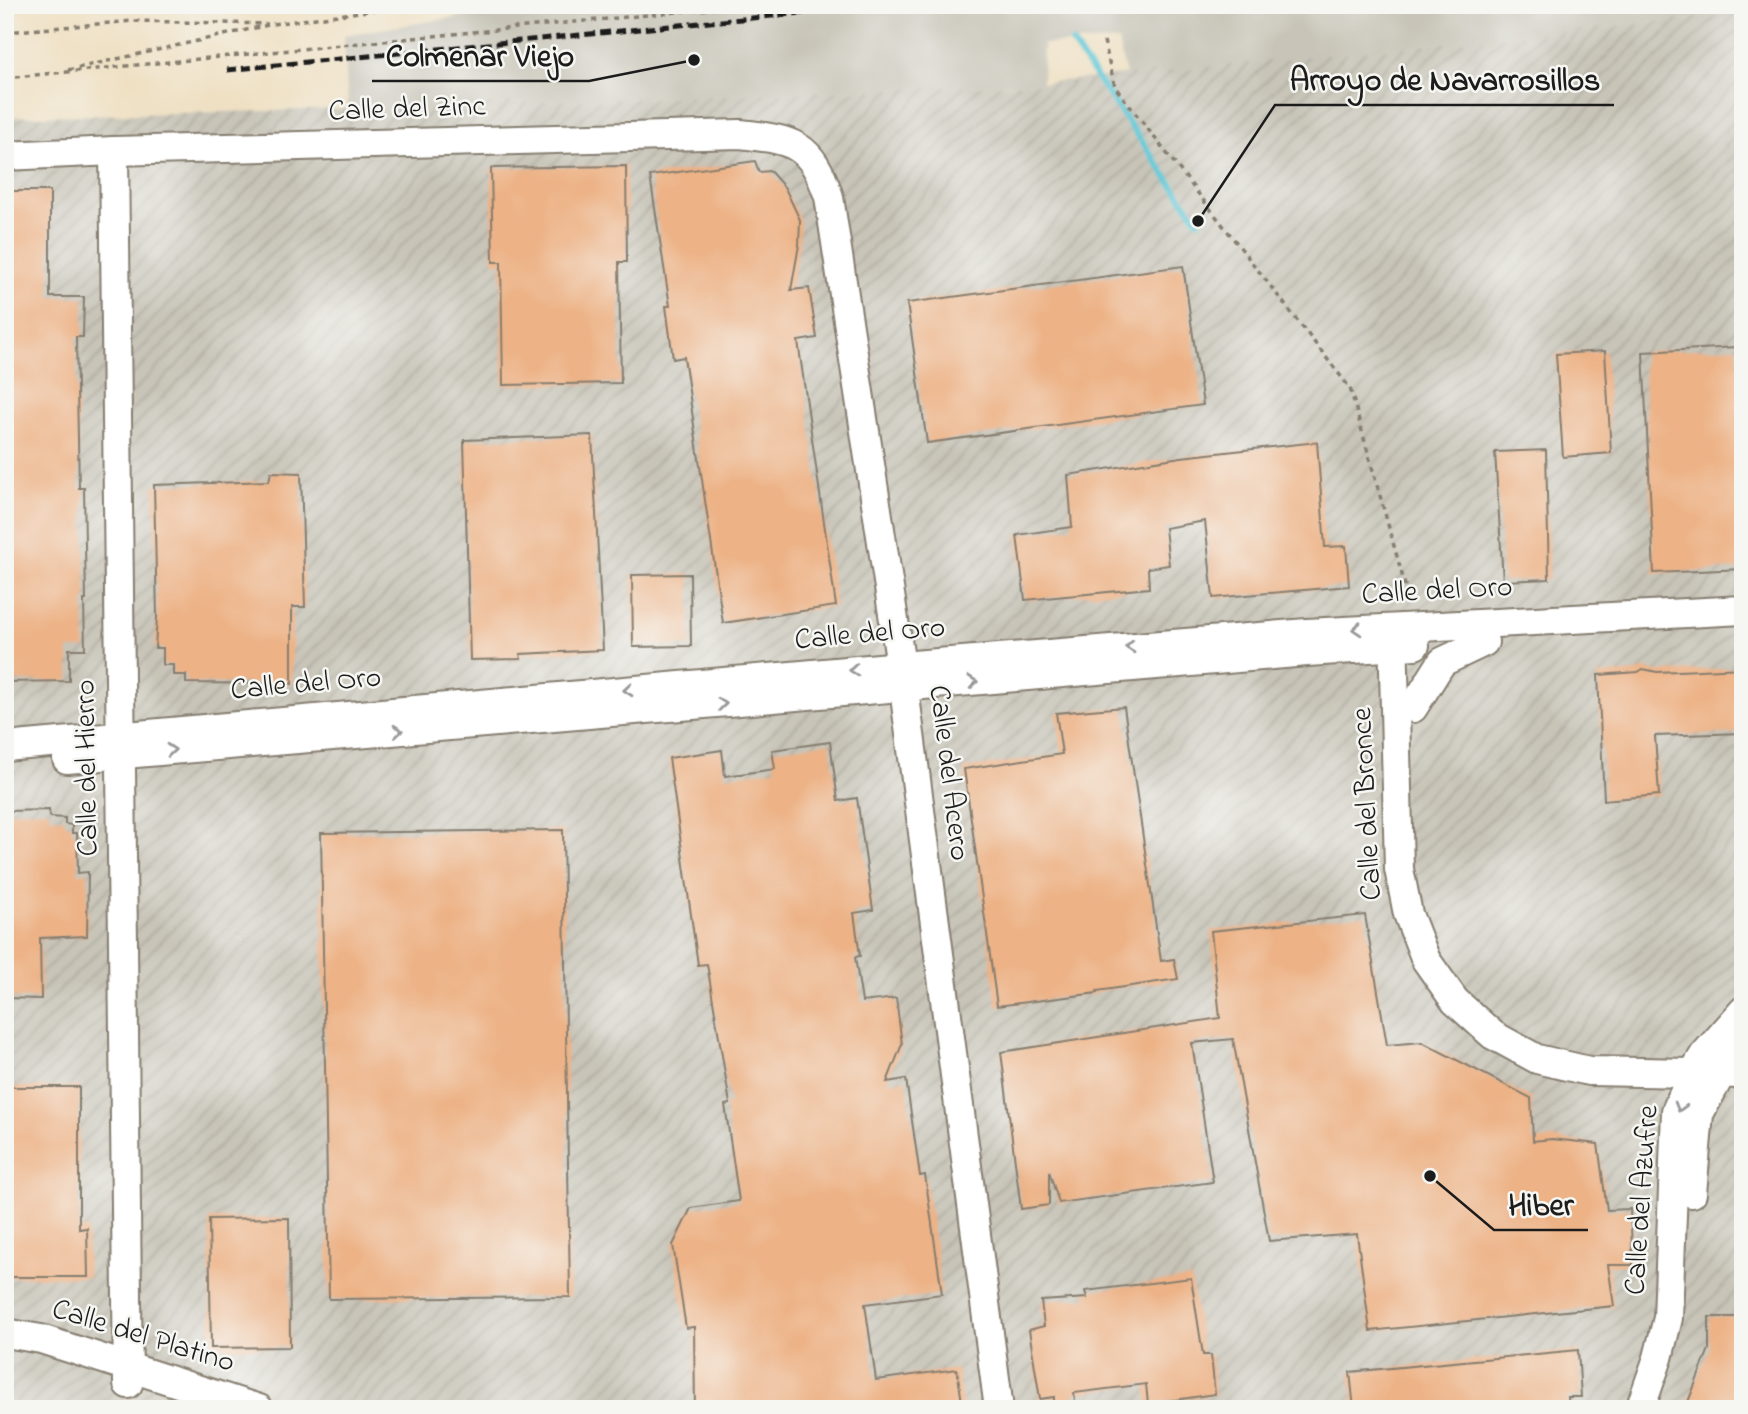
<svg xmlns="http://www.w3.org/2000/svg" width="1748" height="1414" font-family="'Indie Flower',sans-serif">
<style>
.industrial{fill:url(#industrial-furrows)}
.railway{fill:#c8c4b8}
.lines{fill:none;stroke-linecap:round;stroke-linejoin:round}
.stream{stroke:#5cc7d6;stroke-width:6}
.building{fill:#edb286}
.minor-casing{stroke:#867e70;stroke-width:32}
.path{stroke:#867e70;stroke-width:3.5;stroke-dasharray:5 5;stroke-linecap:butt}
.minor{stroke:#fff;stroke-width:28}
.rail{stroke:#1c1c1c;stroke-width:5;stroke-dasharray:10 5;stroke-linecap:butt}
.oneway{stroke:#999}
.labels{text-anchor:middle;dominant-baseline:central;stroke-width:5;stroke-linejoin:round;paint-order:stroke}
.street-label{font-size:30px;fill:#1c1c1c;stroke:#f6f6f2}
.leader{fill:none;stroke:#1c1c1c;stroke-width:2.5}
.callout-dot{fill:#1c1c1c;stroke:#f6f6f2;stroke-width:2.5}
.callout-label{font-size:32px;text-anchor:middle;font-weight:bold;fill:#1c1c1c;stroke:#f6f6f2;stroke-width:5;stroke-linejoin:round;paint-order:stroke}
</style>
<defs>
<pattern id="industrial-furrows" width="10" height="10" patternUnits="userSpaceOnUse" patternTransform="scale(1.75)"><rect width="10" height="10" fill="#c8c4b8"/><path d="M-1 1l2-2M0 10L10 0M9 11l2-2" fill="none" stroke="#aba89e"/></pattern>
</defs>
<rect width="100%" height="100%" fill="#f6f6f2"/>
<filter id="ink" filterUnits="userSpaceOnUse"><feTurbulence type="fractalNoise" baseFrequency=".0143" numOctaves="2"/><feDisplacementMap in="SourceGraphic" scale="14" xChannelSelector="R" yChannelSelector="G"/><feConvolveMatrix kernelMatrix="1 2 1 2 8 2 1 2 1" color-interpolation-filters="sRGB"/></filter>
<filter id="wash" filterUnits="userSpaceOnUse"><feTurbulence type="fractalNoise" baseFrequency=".00686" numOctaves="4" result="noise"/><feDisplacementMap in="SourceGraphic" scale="28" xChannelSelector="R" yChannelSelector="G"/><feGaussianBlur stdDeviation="1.57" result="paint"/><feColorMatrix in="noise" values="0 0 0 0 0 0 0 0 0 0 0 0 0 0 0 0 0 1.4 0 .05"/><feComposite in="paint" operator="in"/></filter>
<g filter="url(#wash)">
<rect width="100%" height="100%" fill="#efe0c3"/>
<path class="industrial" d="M 1743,13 L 1743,1409 L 5,1409 L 5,117 L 348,109 L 1042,83 Z"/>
<path class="railway" d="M 532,5 L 1743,5 L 1743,13 L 1126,75 L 1118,41 L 1043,44 L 1042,83 L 348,109 L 344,35 Z"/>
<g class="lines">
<path class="stream" d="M 1072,43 L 1198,221"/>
</g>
<g id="blocks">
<g class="building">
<path d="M 755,161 L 759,172 L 770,171 L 785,188 L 800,220 L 799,245 L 791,290 L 809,288 L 817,338 L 798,341 L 836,606 L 723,623 L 684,357 L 673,359 L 666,306 L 670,306 L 650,176 Z"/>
<path d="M 626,166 L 627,262 L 619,262 L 621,383 L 503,385 L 501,262 L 493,262 L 491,168 Z"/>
<path d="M 5,191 L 50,191 L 50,297 L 84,297 L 83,337 L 76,337 L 79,488 L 84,488 L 86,600 L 84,600 L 85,649 L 69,649 L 69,681 L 5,682 Z"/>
<path d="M 1183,266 L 1203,405 L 927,443 L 907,303 Z"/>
<path d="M 1737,347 L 1743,478 L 1743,569 L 1654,573 L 1643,352 Z"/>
<path d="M 1605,351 L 1611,453 L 1563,457 L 1556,354 Z"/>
<path d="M 592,435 L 603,650 L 520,654 L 521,659 L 470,660 L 464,440 Z"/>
<path d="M 1317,442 L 1325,547 L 1346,546 L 1349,586 L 1213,598 L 1205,521 L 1165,528 L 1169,565 L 1148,568 L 1149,588 L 1025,600 L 1017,535 L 1072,527 L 1068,475 L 1181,457 Z"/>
<path d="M 1546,450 L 1549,579 L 1503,581 L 1495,452 Z"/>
<path d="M 271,472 L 301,473 L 305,607 L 292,607 L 292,684 L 186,683 L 186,675 L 173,675 L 173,665 L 163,665 L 163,648 L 155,648 L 157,617 L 154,485 L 269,481 Z"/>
<path d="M 690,574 L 691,646 L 633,647 L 632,575 Z"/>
<path d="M 1743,668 L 1743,733 L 1655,736 L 1659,795 L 1604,800 L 1598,675 L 1638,672 L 1643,669 L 1657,672 Z"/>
<path d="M 1124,707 L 1161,961 L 1174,959 L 1178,979 L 1097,991 L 1097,993 L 997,1006 L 964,769 L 1062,754 L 1056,713 Z"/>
<path d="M 830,742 L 838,801 L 857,798 L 873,910 L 854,913 L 860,956 L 855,957 L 862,1002 L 896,998 L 902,1044 L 887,1082 L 906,1079 L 920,1176 L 925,1175 L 942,1294 L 865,1304 L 876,1380 L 957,1369 L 963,1409 L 695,1409 L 694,1327 L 686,1328 L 673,1245 L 691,1208 L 739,1201 L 725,1105 L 730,1104 L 707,964 L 698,965 L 669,758 L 722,750 L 725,776 L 775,769 L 772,750 Z"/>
<path d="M 49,810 L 50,817 L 65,818 L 65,824 L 72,825 L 72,833 L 77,833 L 78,873 L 88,872 L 87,936 L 40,938 L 41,999 L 5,998 L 5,811 Z"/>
<path d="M 563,830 L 570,1297 L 329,1299 L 321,833 Z"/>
<path d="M 1365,915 L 1387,1045 L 1422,1042 L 1531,1098 L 1533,1141 L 1552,1139 L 1598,1144 L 1607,1210 L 1630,1209 L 1633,1265 L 1608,1265 L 1614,1306 L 1370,1331 L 1357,1234 L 1269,1241 L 1233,1039 L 1192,1043 L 1213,1182 L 1059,1203 L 1049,1171 L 1049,1205 L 1021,1209 L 1001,1052 L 1220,1018 L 1211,931 Z"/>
<path d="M 5,1087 L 79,1087 L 79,1229 L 87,1228 L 88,1277 L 5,1277 Z"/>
<path d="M 289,1218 L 290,1347 L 211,1348 L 209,1219 Z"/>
<path d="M 1191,1278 L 1203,1355 L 1211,1355 L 1215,1394 L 1148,1404 L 1146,1384 L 1074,1393 L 1076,1409 L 1054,1409 L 1054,1397 L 1040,1399 L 1029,1330 L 1044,1326 L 1041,1301 L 1087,1298 L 1085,1291 Z"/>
<path d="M 1709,1317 L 1743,1317 L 1743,1409 L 1724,1409 L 1724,1406 L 1688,1402 L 1709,1349 Z"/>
<path d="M 1578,1350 L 1581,1397 L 1568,1397 L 1569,1409 L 1354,1409 L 1350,1372 Z"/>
</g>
</g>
</g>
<g filter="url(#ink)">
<use href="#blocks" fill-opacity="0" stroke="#867e70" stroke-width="2"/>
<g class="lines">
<defs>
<g id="minor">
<path d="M 114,151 L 128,1384"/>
<path d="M 5,156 L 114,151 L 740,134 C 794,140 811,143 829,197 L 901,666 L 999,1409"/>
<path d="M 1393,630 L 1399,869 L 1408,914 L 1426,960 L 1455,1001 L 1493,1035 L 1537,1059 L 1589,1071 L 1743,1074"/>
<path d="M 1413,708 L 1442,662 L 1484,642"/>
<path d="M 5,747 L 901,666 L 1307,633 L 1743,610"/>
<path d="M 67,759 L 1307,652 L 1415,645"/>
<path d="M 1692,1193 L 1699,1114 L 1731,1056 L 1743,1042"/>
<path d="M 5,1333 L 41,1339 L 259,1409"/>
<path d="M 1640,1409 L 1658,1358 L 1668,1318 L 1676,1111 L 1693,1073 L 1704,1055 L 1743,1011"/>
</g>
</defs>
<use href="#minor" class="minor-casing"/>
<g class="path">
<path d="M 5,32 L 133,21 L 268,24"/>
<path d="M 1104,41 L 1115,87 L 1350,388 L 1406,589 L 1408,603"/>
<path d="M 68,70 L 273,24 L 410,5"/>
<path d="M 5,78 L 749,5"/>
</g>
<use href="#minor" class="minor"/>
<path class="rail" d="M 227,70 L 882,5"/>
</g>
<defs><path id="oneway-chevron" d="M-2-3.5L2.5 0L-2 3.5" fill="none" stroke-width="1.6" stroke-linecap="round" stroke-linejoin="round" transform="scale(1.75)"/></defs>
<g class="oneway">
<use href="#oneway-chevron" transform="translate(1357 629) rotate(176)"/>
<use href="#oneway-chevron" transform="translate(1130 647) rotate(175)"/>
<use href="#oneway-chevron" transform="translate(854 670) rotate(175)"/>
<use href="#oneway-chevron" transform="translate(973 682) rotate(-5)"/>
<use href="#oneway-chevron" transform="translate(628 690) rotate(175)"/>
<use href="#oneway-chevron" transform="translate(722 704) rotate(-5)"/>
<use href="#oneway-chevron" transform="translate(398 731) rotate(-5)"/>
<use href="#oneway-chevron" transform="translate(171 750) rotate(-5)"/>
<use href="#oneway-chevron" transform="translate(1680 1107) rotate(106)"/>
</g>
</g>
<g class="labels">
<g class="street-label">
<text transform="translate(407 110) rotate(-2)">Calle del Zinc</text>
<text transform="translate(1437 592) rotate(-3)">Calle del Oro</text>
<text transform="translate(870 635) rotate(-5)">Calle del Oro</text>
<text transform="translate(306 685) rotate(-5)">Calle del Oro</text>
<text transform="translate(88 768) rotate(-91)">Calle del Hierro</text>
<text transform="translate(948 773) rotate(83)">Calle del Acero</text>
<text transform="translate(1368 804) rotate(-93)">Calle del Bronce</text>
<text transform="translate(1643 1200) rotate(-86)">Calle del Azufre</text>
<text transform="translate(143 1337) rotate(17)">Calle del Platino</text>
</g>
</g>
<path class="leader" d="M694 60L589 81H372M1198 221L1275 105H1614M1430 1176L1494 1230H1588"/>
<g class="callout-dot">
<circle cx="694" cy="60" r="7"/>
<circle cx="1198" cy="221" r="7"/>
<circle cx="1430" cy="1176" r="7"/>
</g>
<g class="callout-label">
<text x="480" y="66">Colmenar Viejo</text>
<text x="1445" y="90">Arroyo de Navarrosillos</text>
<text x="1541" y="1215">Hiber</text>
</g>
<rect width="1748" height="1414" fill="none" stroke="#f6f6f2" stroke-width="28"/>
</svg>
